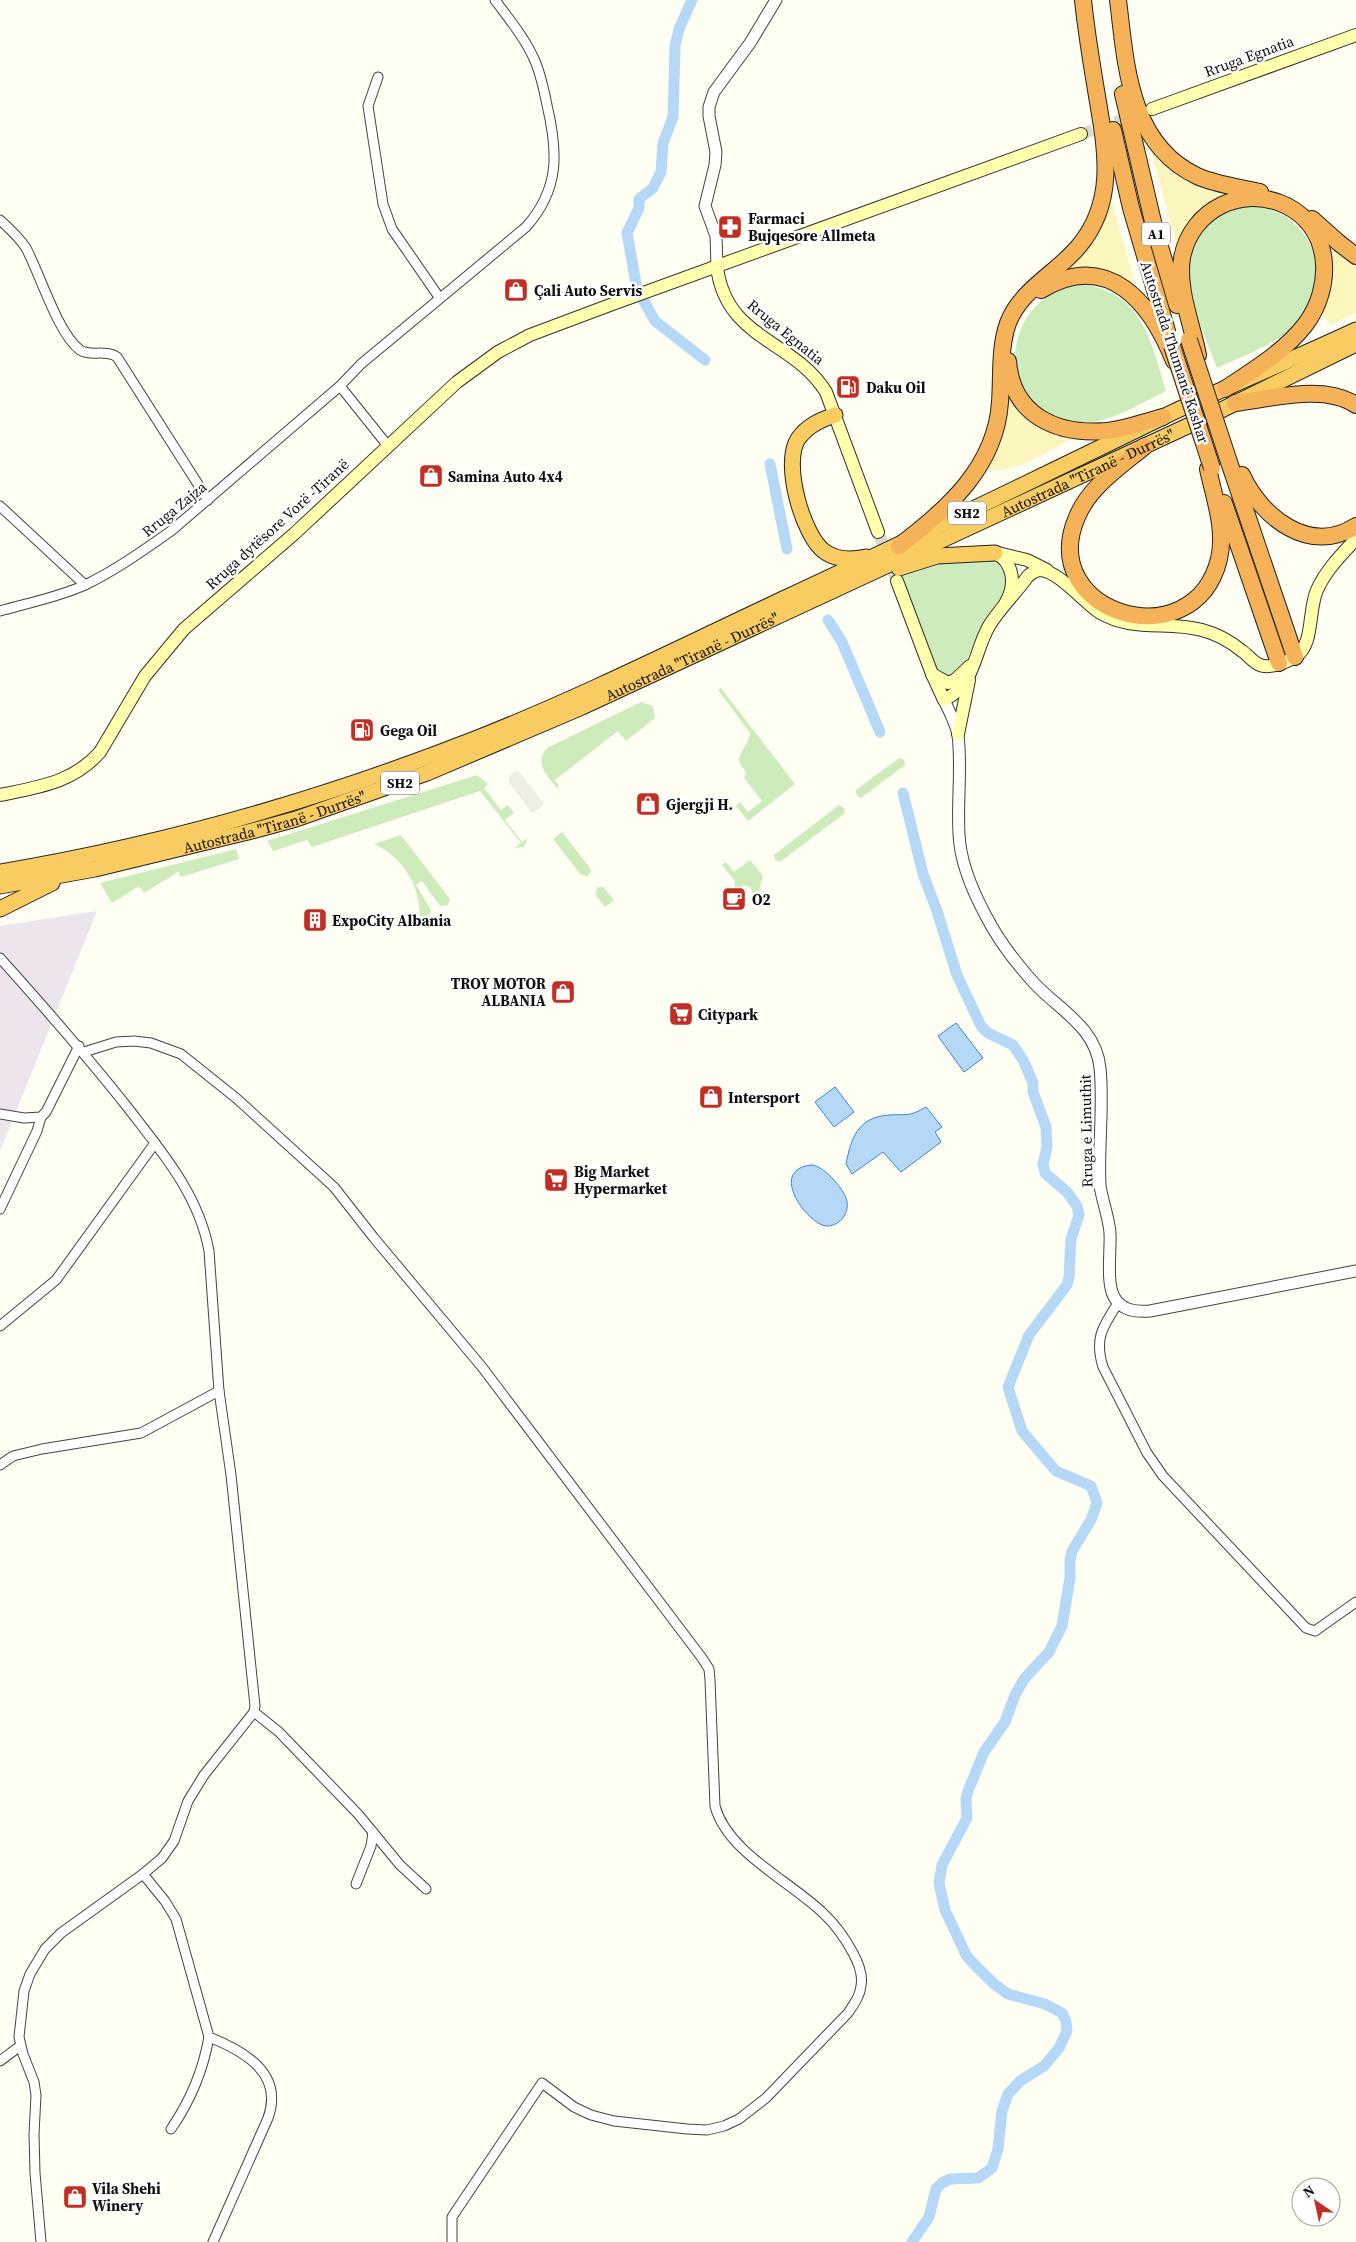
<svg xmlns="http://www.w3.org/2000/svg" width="1356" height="2242" font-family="'Source Serif 4',serif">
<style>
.industrial{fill:#eee4ee}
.green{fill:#ceebbb}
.sand{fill:#fbf5be}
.plaza{fill:#f0eee0}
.water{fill:#b6d8f7;stroke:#3c84d0}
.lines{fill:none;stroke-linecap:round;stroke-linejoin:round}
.canal{stroke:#b6d8f7;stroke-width:11}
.secondary-tunnel{stroke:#dbdad0;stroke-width:12;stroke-dasharray:12 6;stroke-linecap:butt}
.minor-casing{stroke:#434343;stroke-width:11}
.tertiary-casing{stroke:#434343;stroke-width:13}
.secondary-casing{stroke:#323232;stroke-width:14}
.trunk-casing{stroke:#212121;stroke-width:17}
.motorway-casing{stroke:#212121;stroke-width:18}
.minor{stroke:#fff;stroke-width:9}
.tertiary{stroke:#fff;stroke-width:11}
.secondary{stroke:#ffffad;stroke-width:12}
.trunk{stroke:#f8cc60;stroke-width:15}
.motorway{stroke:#f6b259;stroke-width:16}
.motorway-bridge-casing{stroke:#212121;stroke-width:18;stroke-linecap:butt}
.motorway-bridge{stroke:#f6b259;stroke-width:16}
.labels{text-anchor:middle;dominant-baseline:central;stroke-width:5;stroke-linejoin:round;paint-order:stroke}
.shield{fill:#fff;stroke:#585858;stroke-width:1}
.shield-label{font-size:14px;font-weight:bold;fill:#101010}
.street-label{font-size:15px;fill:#101010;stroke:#fff}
.poi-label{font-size:15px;font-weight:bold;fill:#101010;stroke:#fff;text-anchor:start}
</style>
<rect width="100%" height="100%" fill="#fffef2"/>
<path class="industrial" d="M 97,911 L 0,1151 L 0,926 Z"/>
<g class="green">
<path d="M 1255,205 C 1313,215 1338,278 1297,323 C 1279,343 1241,357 1217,368 C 1202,327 1170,266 1204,227 C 1210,220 1216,213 1225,210 C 1233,207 1245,207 1255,205 Z"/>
<path d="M 1080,284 C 1142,291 1151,340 1166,391 C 1141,403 1114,421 1085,423 C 1074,424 1064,420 1055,417 C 989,390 1010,293 1080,284 Z"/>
<path d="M 962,560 L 999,561 L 1003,563 L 1007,584 L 1001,601 L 977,635 L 964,667 L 952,676 L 946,676 L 937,670 L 902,575 L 928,565 Z"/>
<path d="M 721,688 L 795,784 L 748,821 L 736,806 L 740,802 L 748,812 L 762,801 L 744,778 L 746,772 L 739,762 C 739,750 749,745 750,733 L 718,690 Z"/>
<path d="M 641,702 L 653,706 L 655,718 L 626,741 L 618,731 L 555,780 L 559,786 L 557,788 C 547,775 534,764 547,748 Z"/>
<path d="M 899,758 L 904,760 L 905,765 L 861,798 L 857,796 L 856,790 Z"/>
<path d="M 477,775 L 488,784 L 484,788 L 501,810 L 508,805 L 514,813 L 505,820 L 522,842 L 528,838 L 524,847 L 514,848 L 521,843 L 480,791 L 312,847 L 307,840 L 273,851 L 267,841 Z"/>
<path d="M 839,805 L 844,808 L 845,813 L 780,862 L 775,860 L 774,855 Z"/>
<path d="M 562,832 L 590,868 L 591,872 L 588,876 L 581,875 L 553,839 Z"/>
<path d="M 401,835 L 450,899 L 448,905 L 440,906 L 422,881 L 416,885 L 431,910 L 431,913 L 420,921 C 421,888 405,858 374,844 Z"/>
<path d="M 236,849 L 239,859 L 181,877 L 178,872 L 144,893 L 139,886 L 112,903 L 100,883 Z"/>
<path d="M 750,860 L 763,876 L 758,894 L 753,896 L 751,888 C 742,881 739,890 734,893 L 735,881 L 722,865 L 726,862 L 734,872 Z"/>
<path d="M 598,887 L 603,887 L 614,900 L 605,907 L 595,894 Z"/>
</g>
<g class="sand">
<path d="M 1150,147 L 1236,193 L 1178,247 L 1177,246 Z"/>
<path d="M 1109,198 L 1111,198 L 1136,287 L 1135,288 L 1065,271 Z"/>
<path d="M 1324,240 L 1356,261 L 1356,313 L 1331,325 L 1321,314 L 1328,294 Z"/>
<path d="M 1006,387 L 1075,437 C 1057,446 1007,479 988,468 Z"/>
</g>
<path class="plaza" d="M 517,771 L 521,774 L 544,804 L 532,813 L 508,781 L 510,774 Z"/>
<g class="water">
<path d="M 956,1023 L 983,1058 L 964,1072 L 938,1036 Z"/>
<path d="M 835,1087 L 854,1112 L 834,1127 L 815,1102 Z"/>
<path d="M 926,1107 L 942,1127 L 935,1132 L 941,1142 L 901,1172 L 883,1152 L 852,1174 L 846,1164 C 851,1138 858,1117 889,1115 C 908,1114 909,1117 926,1107 Z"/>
<path d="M 811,1165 C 823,1165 842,1187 846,1198 C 851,1211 841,1226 827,1226 C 810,1227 766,1170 811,1165 Z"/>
</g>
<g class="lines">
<g class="canal">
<path d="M 692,0 L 679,29 L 675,46 L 673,117 L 663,143 L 661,172 L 653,188 L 639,199 L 639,208 L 627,233 L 637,289 L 655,321 L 705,360"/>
<path d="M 770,464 L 787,549"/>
<path d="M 828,620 L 842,642 L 880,732"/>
<path d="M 903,793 L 923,874 L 937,911 L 957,975 L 981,1026 L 988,1033 L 1013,1045 L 1023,1060 L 1033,1083 L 1033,1092 L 1046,1127 L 1047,1147 L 1043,1164 L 1045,1173 L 1067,1192 L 1077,1206 L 1079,1215 L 1071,1239 L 1069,1277 L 1067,1285 L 1029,1335 L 1008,1387 L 1022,1431 L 1056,1471 L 1091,1486 L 1097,1503 L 1091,1520 L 1072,1551 L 1070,1560 L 1070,1578 L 1062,1626 L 1049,1652 L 1024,1679 L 1015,1695 L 1005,1722 L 984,1752 L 968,1791 L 966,1799 L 967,1818 L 942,1865 L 939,1883 L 945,1910 L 966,1955 L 972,1962 L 993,1983 L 1008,1994 L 1045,2004 L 1062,2013 L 1066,2021 L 1067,2031 L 1059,2048 L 1044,2066 L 1020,2081 L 1008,2094 L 1002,2111 L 998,2149 L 992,2168 L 978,2178 L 950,2179 L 942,2183 L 936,2189 L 929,2217 L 912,2242"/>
</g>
<g class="secondary-tunnel">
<path d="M 1081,134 L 1136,115"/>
<path d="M 878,532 L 897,581"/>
</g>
<defs>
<g id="minor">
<path d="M 378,77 L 368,106 L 383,204 L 392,229 L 439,297"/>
<path d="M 0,220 C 10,229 19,237 26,248 C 40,274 58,334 80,350 C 90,357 106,349 117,357 L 208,500"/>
<path d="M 340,386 L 388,446"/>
<path d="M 0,506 L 85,585"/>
<path d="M 0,611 C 28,603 59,597 85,585 C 116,570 144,550 171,531 L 340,386 L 361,364 L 526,227 C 560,189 558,152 547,105 C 544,90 541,75 535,61 C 525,38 509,19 495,0"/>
<path d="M 0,958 C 44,1007 87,1056 128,1108 C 162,1152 199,1195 209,1251 L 219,1391 L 231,1475 L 255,1706 L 254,1712 L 204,1775 L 188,1801 L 174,1841 L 162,1858 L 143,1874 L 61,1933 L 45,1949 L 30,1974 L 24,1991 L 19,2037 L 23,2054 L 34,2082 L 36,2095 L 34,2134 L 35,2173 L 41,2242"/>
<path d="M 84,1052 L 116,1042 L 134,1041 L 151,1043 L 181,1054 L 236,1098 L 334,1187 L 374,1238 L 482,1367 L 702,1658 L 709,1669 L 710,1680 L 715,1806 C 727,1852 790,1881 823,1913 C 835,1924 845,1938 853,1953 C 858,1962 863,1975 861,1986 C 860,1996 854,2004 848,2013 L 766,2098 L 739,2119 L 724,2126 L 707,2130 L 687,2129 L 614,2121 L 591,2115 L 574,2107 L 542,2083 L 452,2217 L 452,2242"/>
<path d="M 0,1114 L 24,1118 L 41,1117 L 46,1112 L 79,1046"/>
<path d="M 0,1209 L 37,1131 L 41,1117"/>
<path d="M 1118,1303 C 1103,1326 1094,1338 1103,1367 L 1147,1453 L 1163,1476 L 1306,1628 L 1315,1631 L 1356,1602"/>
<path d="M 0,1326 L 56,1280 L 155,1143"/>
<path d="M 0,1465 L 13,1456 L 42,1449 L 141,1433 L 219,1391"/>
<path d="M 254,1712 L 279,1732 L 358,1814 L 400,1865 L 426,1889"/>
<path d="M 143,1874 L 165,1901 L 176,1919 L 209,2037 C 244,2051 284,2073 268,2118 L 213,2242"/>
<path d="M 356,1884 L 371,1846 L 373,1832"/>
<path d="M 0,2061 L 20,2046"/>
<path d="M 171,2129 C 191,2100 203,2071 209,2037"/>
</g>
<g id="tertiary">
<path d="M 717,267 L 716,236 L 705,206 L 715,165 L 716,152 L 709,116 L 709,107 L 714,92 L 750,43 L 776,0"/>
<path d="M 944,700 C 949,711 956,723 958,735 C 962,768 957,801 959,834 C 960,861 973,892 986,916 C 998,940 1016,963 1034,983 C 1059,1010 1096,1027 1100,1068 C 1104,1106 1098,1146 1100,1185 C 1102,1201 1109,1217 1110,1233 C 1111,1250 1106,1282 1114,1297 C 1122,1311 1136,1312 1150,1311 L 1356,1271"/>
</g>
<g id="secondary">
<path d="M 1152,109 L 1356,35"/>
<path d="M 717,267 C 726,340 793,339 826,392 L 878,532"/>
<path d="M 995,553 C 1014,562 1016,585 1006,602"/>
<path d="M 998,553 L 1027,560 L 1047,570"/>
<path d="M 897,581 L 932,674 L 944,700 C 976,684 973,654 989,626 C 1000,608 1016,593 1028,576 C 1032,573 1035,570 1041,570 C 1059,572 1083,601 1099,612 C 1134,633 1167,620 1202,630 C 1217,634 1230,641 1242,651 C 1248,655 1254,663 1260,665 C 1269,669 1288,662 1296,656 C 1314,645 1308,610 1317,590 C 1326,570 1341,555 1356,539"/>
<path d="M 932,674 L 948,683 L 955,680 L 970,666"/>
<path d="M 958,734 L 969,680"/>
<path d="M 0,795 C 38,787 73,783 100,752 L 145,676 L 184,629 L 294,534 L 457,382 L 498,352 L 530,335 L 610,305 L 1081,134"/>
</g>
<g id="trunk">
<path d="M 835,415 C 820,420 807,426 798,439 C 782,463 803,537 825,552 C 837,560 853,560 866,557"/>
<path d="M 899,568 L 937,556 L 995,553"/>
<path d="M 0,872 C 162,845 322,799 475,739 C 579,698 681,647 783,599 C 910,540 1036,479 1161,418 C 1225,387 1292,360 1356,330"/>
<path id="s1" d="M 0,886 L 95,869 L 252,831 L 296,819 L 427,773 L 582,707 L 1205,418 L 1356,344"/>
<path d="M 0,909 L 52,883"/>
</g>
<g id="motorway">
<path d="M 1118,0 C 1126,65 1129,144 1197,176 C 1217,185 1239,187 1260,192"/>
<path d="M 1123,94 L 1154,226 L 1177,305"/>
<path d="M 1113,130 L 1131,208 L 1167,331"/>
<path d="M 1312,219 L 1339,243 L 1356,256"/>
<path d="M 1041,290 C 1108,249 1151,303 1174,361"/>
<path d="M 1198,355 C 1192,324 1177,289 1182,258 C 1191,209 1243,184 1287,206 C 1333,230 1333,288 1305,325 C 1284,352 1253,370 1225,389"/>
<path d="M 1008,361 C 1012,415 1056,435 1106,431 C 1125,429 1144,422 1163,417"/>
<path d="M 1235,403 C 1271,399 1324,383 1356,405"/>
<path d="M 1145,446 C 1121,466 1089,487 1077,517 C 1035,614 1194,661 1219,559 C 1226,530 1214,497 1208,469"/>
<path d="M 1229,462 L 1295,657"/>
<path d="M 1242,475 C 1261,517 1310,556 1356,526"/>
<path d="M 1224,503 L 1279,663"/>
<path d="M 899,546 C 948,509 996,466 1000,402 C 1002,375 999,349 1008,323 C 1021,289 1057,273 1079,246 C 1118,199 1105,145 1096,90 C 1091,60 1086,30 1083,0"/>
</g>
</defs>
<use href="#minor" class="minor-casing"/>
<use href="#tertiary" class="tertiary-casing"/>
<use href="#secondary" class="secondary-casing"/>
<use href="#trunk" class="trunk-casing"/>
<use href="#motorway" class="motorway-casing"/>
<use href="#minor" class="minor"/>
<use href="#tertiary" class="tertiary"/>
<use href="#secondary" class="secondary"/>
<use href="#trunk" class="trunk"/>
<use href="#motorway" class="motorway"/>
<defs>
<g id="motorway-bridge">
<path d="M 1189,340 L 1229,462"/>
<path d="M 1172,346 L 1212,468"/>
</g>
</defs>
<use href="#motorway-bridge" class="motorway-bridge-casing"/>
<use href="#motorway-bridge" class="motorway-bridge"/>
</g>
<defs>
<symbol id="pharmacy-square" viewBox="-11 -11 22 22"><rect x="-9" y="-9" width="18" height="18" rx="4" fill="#c32e24" stroke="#fff"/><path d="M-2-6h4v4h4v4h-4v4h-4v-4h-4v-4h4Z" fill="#fff"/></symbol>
<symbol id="shop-square" viewBox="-11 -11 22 22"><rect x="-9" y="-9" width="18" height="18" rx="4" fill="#c32e24" stroke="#fff"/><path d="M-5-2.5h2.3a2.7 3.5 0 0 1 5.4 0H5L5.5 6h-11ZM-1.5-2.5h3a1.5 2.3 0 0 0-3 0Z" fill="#fff"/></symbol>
<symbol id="fuel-square" viewBox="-11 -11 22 22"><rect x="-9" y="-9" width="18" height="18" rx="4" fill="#c32e24" stroke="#fff"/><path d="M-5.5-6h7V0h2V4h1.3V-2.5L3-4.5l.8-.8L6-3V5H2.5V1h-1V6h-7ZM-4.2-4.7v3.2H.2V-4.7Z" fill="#fff"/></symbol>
<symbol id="cafe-square" viewBox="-11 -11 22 22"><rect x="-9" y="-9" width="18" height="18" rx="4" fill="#c32e24" stroke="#fff"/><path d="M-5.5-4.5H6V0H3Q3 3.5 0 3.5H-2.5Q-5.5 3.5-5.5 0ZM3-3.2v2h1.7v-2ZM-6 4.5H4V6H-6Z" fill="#fff"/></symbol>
<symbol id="building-square" viewBox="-11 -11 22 22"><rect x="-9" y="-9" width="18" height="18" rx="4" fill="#c32e24" stroke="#fff"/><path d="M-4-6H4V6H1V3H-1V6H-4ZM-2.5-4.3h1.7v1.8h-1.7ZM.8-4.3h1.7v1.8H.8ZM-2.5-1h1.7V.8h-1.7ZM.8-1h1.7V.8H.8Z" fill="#fff"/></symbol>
<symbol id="supermarket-square" viewBox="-11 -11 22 22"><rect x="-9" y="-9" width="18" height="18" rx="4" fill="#c32e24" stroke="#fff"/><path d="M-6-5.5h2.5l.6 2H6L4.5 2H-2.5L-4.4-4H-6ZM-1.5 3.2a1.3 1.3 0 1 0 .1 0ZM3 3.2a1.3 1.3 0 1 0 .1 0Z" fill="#fff"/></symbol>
</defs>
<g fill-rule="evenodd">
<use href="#pharmacy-square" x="716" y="213" width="28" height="28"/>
<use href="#shop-square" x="502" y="276" width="28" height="28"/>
<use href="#fuel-square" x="834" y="373" width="28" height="28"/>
<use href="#shop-square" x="417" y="462" width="28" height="28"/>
<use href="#fuel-square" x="348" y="716" width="28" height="28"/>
<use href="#shop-square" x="634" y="790" width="28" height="28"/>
<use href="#cafe-square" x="720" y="885" width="28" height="28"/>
<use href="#building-square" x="301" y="906" width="28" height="28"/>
<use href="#shop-square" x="549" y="978" width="28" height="28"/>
<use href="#supermarket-square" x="667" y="1000" width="28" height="28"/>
<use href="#shop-square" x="697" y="1083" width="28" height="28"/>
<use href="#supermarket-square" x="542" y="1166" width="28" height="28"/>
<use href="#shop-square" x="61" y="2183" width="28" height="28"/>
</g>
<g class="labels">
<g class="shield">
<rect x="1142" y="222.5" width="28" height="23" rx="4"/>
<rect x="948" y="501.5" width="38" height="23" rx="4"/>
<rect x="381" y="771.5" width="38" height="23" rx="4"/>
</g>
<g class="shield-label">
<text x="1156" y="234">A1</text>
<text x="967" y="513">SH2</text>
<text x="400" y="783">SH2</text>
</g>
<g class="street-label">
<text transform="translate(1249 56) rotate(-20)">Rruga Egnatia</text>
<text transform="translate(786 332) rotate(39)">Rruga Egnatia</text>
<text transform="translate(1175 352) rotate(72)">Autostrada Thumanë Kashar</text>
<text stroke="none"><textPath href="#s1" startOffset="1168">Autostrada "Tiranë - Durrës"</textPath></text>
<text transform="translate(174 509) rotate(-39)">Rruga Zajza</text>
<text transform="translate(277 524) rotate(-42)">Rruga dytësore Vorë -Tiranë</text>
<text stroke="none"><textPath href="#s1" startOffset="732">Autostrada "Tiranë - Durrës"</textPath></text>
<text stroke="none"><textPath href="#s1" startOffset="282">Autostrada "Tiranë - Durrës"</textPath></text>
<text transform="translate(1086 1131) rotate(-91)">Rruga e Limuthit</text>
</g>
<g class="poi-label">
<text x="748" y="218">Farmaci<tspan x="748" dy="17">Bujqesore Allmeta</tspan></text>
<text x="534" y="290">Çali Auto Servis</text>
<text x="866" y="387">Daku Oil</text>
<text x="448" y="476">Samina Auto 4x4</text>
<text x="380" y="730">Gega Oil</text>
<text x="666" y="804">Gjergji H.</text>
<text x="752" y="899">O2</text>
<text x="332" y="920">ExpoCity Albania</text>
<text x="546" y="983" text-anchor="end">TROY MOTOR<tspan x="546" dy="17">ALBANIA</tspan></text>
<text x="698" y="1014">Citypark</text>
<text x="728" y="1097">Intersport</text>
<text x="574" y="1171">Big Market<tspan x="574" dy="17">Hypermarket</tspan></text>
<text x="92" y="2188">Vila Shehi<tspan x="92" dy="17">Winery</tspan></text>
</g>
</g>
<g transform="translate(1316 2202) rotate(326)"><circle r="24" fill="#ffffff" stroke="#9f9f9f"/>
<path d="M0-4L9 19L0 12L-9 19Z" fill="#c32e24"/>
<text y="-8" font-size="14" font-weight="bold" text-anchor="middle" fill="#101010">N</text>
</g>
</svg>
